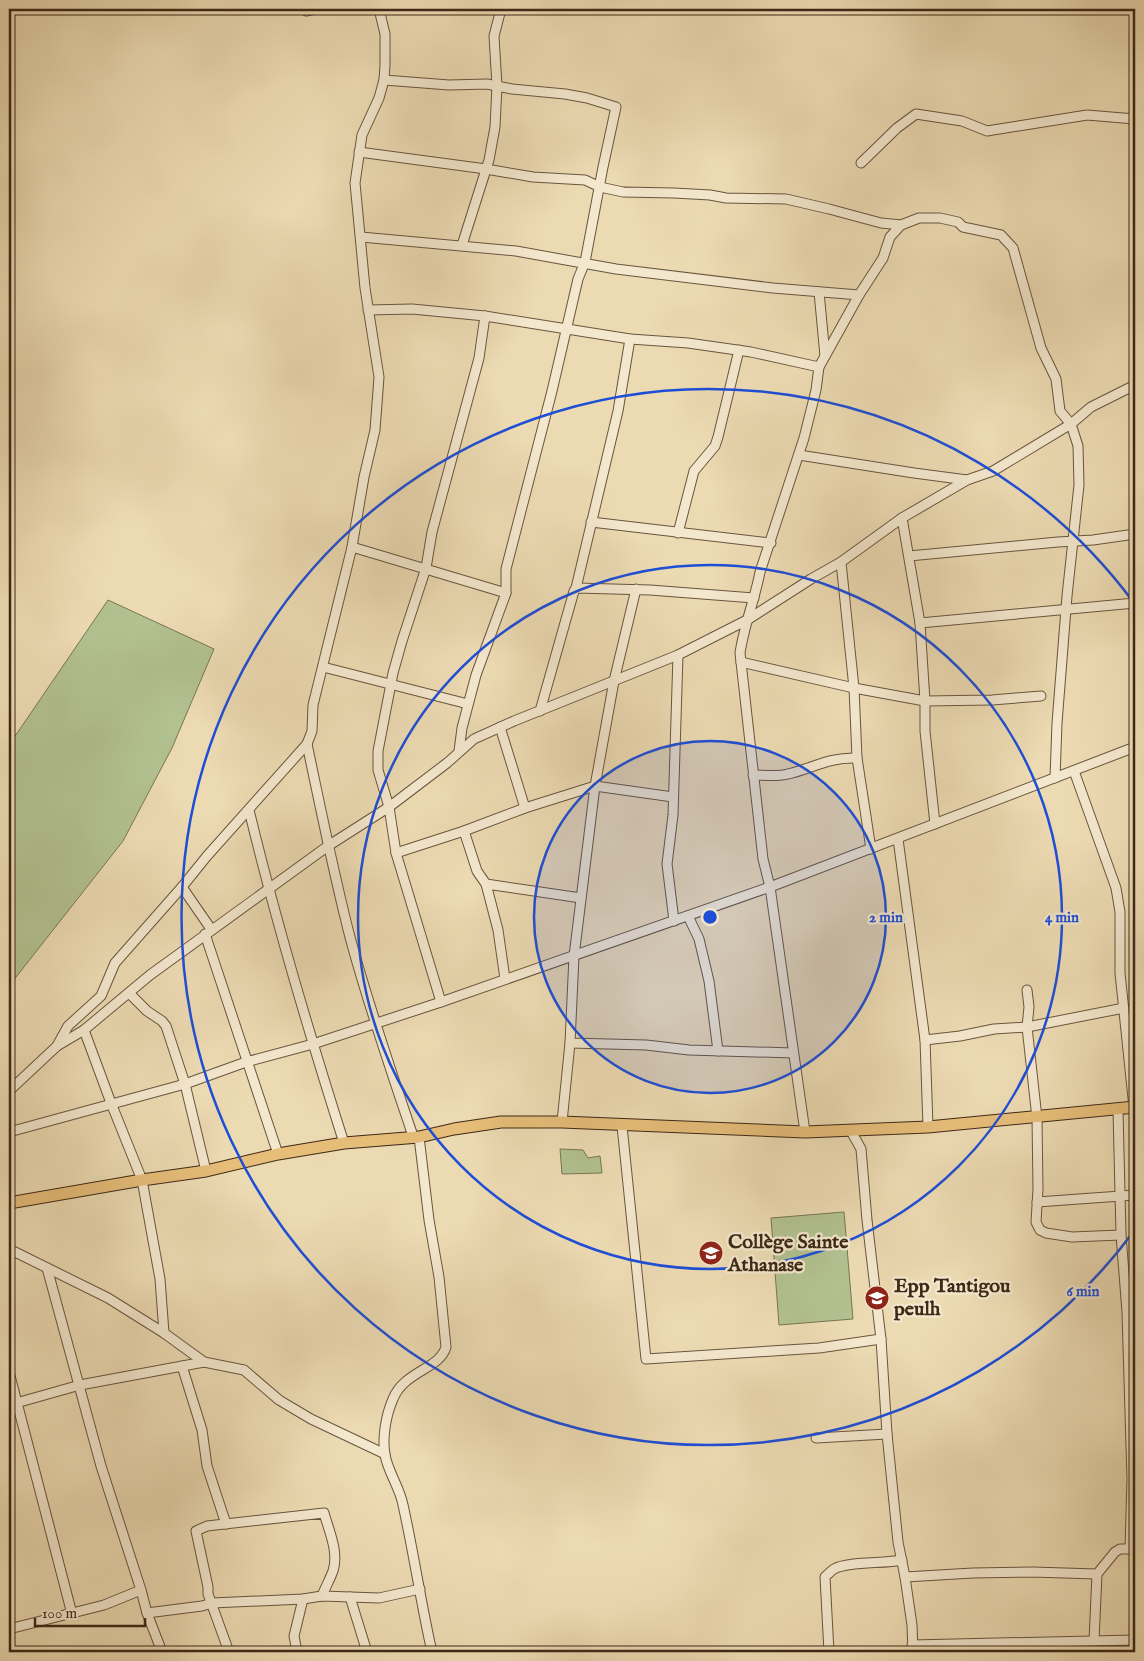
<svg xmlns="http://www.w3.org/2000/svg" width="1144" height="1661" font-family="'IM FELL English',serif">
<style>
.green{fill:#b2c190;stroke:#787554}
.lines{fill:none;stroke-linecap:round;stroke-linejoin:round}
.minor-casing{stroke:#69553e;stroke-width:11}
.major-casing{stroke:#3d2917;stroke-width:13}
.minor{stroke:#f3e7cd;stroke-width:9}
.major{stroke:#e6bd79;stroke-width:11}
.ring{fill:none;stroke:#1d4ed8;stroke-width:2.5}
.labels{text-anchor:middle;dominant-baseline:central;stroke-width:4.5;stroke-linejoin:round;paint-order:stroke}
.poi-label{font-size:20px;font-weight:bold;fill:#3d2917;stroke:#f3e7cd;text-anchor:start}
.centre{fill:#1d4ed8;stroke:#f3e7cd;stroke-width:2.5}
.ring-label{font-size:15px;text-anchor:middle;font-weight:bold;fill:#1d4ed8;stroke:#f3e7cd;stroke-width:4.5;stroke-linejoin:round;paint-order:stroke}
</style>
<rect width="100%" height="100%" fill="#ecdab2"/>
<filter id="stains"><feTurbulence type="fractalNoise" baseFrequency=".004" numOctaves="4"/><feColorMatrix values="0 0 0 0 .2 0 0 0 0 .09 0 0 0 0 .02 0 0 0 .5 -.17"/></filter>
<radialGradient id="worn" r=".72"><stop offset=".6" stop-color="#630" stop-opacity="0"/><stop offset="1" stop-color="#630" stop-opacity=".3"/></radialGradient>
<g class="green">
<path d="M 108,600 L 214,649 L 172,748 L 123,841 L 9,986 L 9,745 Z"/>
<path d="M 560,1149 L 583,1150 L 588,1158 L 600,1156 L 602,1173 L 562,1174 Z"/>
<path d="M 844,1212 L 853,1319 L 779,1325 L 771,1218 Z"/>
</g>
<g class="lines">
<defs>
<g id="minor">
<path d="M 306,11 L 316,9"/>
<path d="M 384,80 L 449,85 L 487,84 L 512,89 L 565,94 L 587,98 L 616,107 L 603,167 L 585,262 L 578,279 L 552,391 L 506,569 L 506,593 L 476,675 L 462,728 L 459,751"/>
<path d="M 359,152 L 486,169 L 533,177 L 585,180 L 600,187 L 623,192 L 674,193 L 710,195 L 726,198 L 786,199 L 829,209 L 881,223 L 901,225"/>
<path d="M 861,163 L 897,128 L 916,114 L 962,121 L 987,131 L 1087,115 L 1135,119"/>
<path d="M 361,237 L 516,251 L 616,269 L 773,288 L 859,295 L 819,367 L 816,390 L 804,438 L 760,572 C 755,599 744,625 740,653 L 763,859 L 770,887 L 805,1132"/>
<path d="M 462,245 L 489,160 L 495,127 L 497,86 L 494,36 L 501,9"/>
<path d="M 819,292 L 825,356"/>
<path d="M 859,295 L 883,258 L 890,237 L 901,225 L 919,218 L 940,218 L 958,222 L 963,227 L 1001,235 L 1013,248 L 1041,348 L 1056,379 L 1060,411 L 1071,424 L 1078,446 L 1079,485 L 1067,596 L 1057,723 L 1055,778"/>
<path d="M 368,310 L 412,309 L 485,316 L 630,339 L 688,343 L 751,352 L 819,367"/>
<path d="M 799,455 L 914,473 L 967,480"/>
<path d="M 902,518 L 920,623 L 925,701 L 925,731 L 935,824"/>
<path d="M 591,522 L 771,543"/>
<path d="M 678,533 L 694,471 L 715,446 L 718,437 L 739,350"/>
<path d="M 352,547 L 364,477 L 375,430 L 379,377 L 365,288 L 355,183 L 362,135 L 379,98 L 384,80 L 385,65 L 385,34 L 379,9"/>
<path d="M 909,556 L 1058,542 L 1093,540 L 1135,534"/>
<path d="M 841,562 L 854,688 L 857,758 L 871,849"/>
<path d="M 576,588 L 618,411 L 630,339"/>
<path d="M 636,589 L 614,681 L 595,786 L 574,956 L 570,1043 L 646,1045 L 689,1050 L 793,1053"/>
<path d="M 920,623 L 1135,603"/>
<path d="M 741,662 L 854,688 L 925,701 L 992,700 L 1041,696"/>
<path d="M 323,667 L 468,704"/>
<path d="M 540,711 L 574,591 L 576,588 L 650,590 L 754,598"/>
<path d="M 500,727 L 525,808"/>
<path d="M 307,744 C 321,810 334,876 351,941 C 369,1007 391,1071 413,1136"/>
<path d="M 1074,771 L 1116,888 L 1120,912 L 1120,973 L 1134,1108"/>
<path d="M 753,775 C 764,775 778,777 788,774 C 813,768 829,757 857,758"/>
<path d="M 249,810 C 276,922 309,1033 344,1143"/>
<path d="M 464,831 L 477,871 L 486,884 L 498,930 L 505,979"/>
<path d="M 898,839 L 925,1040 L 928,1127"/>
<path d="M 396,853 L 464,831 L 525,808 L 595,786 L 673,797"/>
<path d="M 486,884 L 581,898"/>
<path d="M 182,887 L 211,929"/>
<path d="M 688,916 L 699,939 L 709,981 L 718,1051"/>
<path d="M 674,921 L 667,864 L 673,815 L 678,655"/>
<path d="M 205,934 L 278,1154"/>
<path d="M 1027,990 L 1029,1007 L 1027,1027 L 1037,1118 L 1038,1189 L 1036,1222 L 1040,1230 L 1046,1233 L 1072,1237 L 1121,1235"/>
<path d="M 129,993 L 147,1011 L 162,1021 L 166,1026 L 185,1084 L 206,1171"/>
<path d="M 441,1002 L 396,853 L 389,807 L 378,770 L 378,751 L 393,673 L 402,641 L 426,568 L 432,532 L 479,358 L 485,316"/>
<path d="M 84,1030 L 111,1103 L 142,1180 L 160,1279 L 164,1333"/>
<path d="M 925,1040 L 960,1036 L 994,1029 L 1027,1027 L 1124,1008"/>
<path d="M 57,1046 L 68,1026 L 101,996 L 115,963 L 182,887 L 207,856 L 307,744 L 312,731 L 313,705 L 352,547 L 506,593"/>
<path d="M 9,1091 L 57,1046 L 84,1030 L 150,975 L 328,846 L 389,807 L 447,763 L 474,739 L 514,721 L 678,655 L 747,620 L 811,579 L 841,562 L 902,518 L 967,480 L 993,471 L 1071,424 L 1091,407 L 1135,385"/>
<path d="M 1118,1110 L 1121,1235 L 1127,1312 L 1132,1479 L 1130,1549"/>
<path d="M 562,1122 L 570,1043"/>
<path d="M 622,1126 L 646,1359 L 819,1348 L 881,1339"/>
<path d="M 851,1131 L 861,1149 L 867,1220 L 881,1339 L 887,1434 L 898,1542 L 905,1577 L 912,1625 L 913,1652"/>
<path d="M 9,1132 L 185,1084 L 246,1062 L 313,1044 L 441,1002 L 770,887 L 1135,747"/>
<path d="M 419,1137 L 429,1220 L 439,1277 L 446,1347 C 440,1369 404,1371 393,1399 C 386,1415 382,1437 385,1455 C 388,1472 400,1488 403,1505 C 414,1554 421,1604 432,1652"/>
<path d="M 1037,1202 L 1135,1195"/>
<path d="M 9,1249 L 108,1298 L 164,1333 L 204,1362 L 244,1370 L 279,1400 L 311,1419 L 385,1454"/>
<path d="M 47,1268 L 101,1466 L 141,1590 L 147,1613 L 162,1652"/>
<path d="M 182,1366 L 202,1430 L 207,1466 L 226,1524"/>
<path d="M 9,1372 L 72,1614"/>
<path d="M 9,1405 L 80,1385 L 204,1362"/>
<path d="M 816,1438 L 887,1434"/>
<path d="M 905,1577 L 973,1573 L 1032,1572 L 1097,1574"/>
<path d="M 350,1597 L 367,1652"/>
<path d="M 147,1613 L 202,1606 L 212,1603 L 303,1599 L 322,1596 L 379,1598 L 420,1589"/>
<path d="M 9,1629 L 104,1605 L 141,1590"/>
<path d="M 1094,1641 L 1097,1574 L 1115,1552 L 1120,1549 L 1135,1549"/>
<path d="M 912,1645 L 1135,1640"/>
<path d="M 229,1652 L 208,1594 L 208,1587 L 196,1531 L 207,1526 L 324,1513 C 329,1531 339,1552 333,1571 C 330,1579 325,1588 322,1596"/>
<path d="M 297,1652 L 294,1636 L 303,1599"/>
<path d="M 829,1652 L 825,1577 C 828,1574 831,1571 834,1569 C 849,1561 883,1564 902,1560"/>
</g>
<path id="major" d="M 9,1203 L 142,1180 L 206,1171 L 278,1154 L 344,1143 L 419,1137 L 454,1129 L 501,1122 L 562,1122 L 805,1132 L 928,1127 L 1135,1107"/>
</defs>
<use href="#minor" class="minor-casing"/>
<use href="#major" class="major-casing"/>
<use href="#minor" class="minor"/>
<use href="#major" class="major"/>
</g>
<circle cx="710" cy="917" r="176" fill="#1d4ed8" fill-opacity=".12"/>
<g class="ring">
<circle cx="710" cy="917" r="176"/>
<circle cx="710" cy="917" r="352"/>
<path d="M1134 1231A528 528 0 1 1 1134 603"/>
</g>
<defs>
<symbol id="school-disc" viewBox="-11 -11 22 22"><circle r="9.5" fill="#8f2418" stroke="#f3e7cd"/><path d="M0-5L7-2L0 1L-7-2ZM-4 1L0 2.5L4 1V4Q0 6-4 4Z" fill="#fff"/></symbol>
</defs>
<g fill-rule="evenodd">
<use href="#school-disc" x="697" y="1239" width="28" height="28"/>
<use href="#school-disc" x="863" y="1284" width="28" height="28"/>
</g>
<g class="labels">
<g class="poi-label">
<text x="728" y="1242">Collège Sainte<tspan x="728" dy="23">Athanase</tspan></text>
<text x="894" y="1286">Epp Tantigou<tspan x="894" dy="23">peulh</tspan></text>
</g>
</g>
<circle cx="710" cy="917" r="8" class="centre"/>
<g class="ring-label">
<text x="886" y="922">2 min</text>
<text x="1062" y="922">4 min</text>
<text x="1083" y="1296">6 min</text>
</g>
<rect width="1144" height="1661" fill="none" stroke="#ecdab2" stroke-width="30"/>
<rect x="10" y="10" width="1124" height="1641" fill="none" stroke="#3d2917" stroke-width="2.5"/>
<rect x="15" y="15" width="1114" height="1631" fill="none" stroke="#3d2917"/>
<path d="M35 1618v8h110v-8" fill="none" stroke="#3d2917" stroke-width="2.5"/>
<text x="42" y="1618" font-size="15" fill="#3d2917" stroke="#f3e7cd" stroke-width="4" paint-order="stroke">100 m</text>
<rect width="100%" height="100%" filter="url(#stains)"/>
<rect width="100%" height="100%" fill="url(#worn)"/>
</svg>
